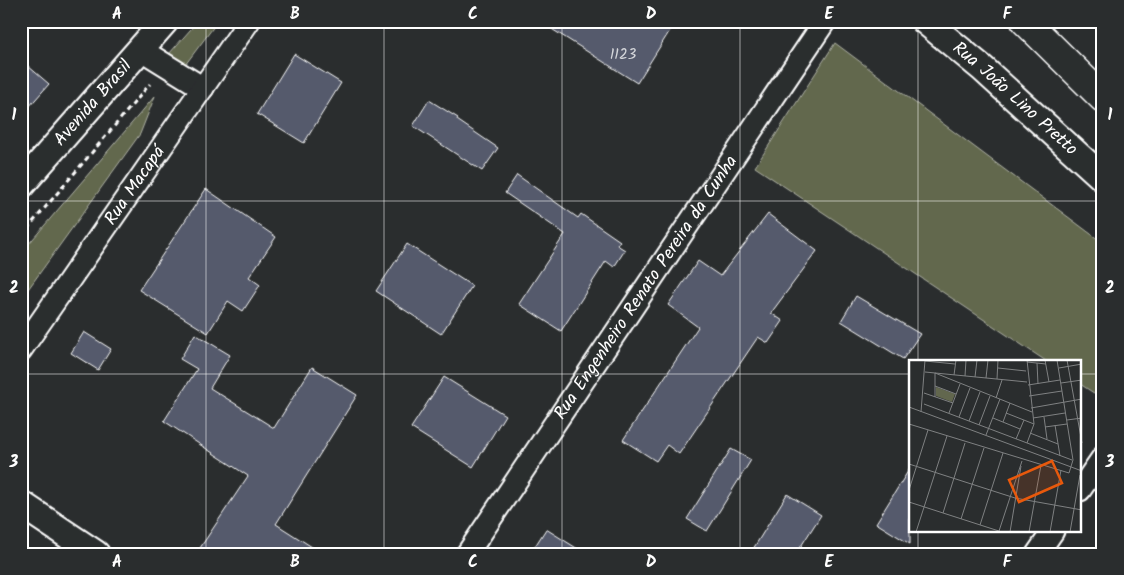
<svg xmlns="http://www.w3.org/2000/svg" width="1124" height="575" font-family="Kalam,sans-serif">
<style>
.green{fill:#62674e;stroke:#b0b3a6}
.building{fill:#555a6c;stroke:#fff}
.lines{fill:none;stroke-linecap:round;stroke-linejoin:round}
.minor-casing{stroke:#fff;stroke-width:25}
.tertiary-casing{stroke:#fff;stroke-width:30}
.trunk-casing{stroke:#fff;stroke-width:31}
.path{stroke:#fff;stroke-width:3;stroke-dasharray:5 4;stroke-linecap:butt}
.minor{stroke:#2a2d2e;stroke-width:21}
.tertiary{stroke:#2a2d2e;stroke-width:26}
.trunk{stroke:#2a2d2e;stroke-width:28}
.grid{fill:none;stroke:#fff;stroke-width:1;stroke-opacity:0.55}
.labels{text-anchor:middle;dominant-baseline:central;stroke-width:4.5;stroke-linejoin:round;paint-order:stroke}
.number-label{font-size:15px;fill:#d4d6da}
.street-label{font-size:18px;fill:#fff;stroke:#2a2d2e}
.inset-road{fill:none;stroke:#7f8182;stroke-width:1}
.view{fill:#e8590c;fill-opacity:0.15;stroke:#e8590c;stroke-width:2.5}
.inset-edge{fill:none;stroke:#fff;stroke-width:2.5}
.neatline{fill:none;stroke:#fff;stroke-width:2}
.grid-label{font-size:16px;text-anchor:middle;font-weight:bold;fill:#fff}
</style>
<rect width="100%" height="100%" fill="#2a2d2e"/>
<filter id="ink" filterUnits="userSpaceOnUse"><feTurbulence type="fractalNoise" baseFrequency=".02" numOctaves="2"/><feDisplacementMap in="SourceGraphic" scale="10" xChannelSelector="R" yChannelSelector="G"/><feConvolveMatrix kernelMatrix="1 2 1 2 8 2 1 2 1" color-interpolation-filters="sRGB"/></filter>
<g filter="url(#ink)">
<g class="green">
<path d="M 198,21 L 218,21 L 185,65 L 169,54 Z"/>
<path d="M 835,43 L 1103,243 L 1103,399 L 1080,384 L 1080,361 L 1046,361 L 755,167 Z"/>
<path d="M 155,96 L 140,134 L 21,299 L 21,253 Z"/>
</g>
<g class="building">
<path d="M 539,21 L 676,21 L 637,83 Z"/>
<path d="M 294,54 L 341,83 L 304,143 L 257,114 Z"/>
<path d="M 21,60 L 49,84 L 21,116 Z"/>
<path d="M 429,100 L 458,118 L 457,120 L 498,148 L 482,171 L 413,126 Z"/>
<path d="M 517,175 L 578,218 L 581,214 L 620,241 L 617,245 L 625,250 L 614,267 L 606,261 L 561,331 L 519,304 L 565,234 L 505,193 Z"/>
<path d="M 206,189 L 276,237 L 249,277 L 260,285 L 243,311 L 228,301 L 208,333 L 139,290 Z"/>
<path d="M 768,214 L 817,251 L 771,313 L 783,321 L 768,343 L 758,337 L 679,454 L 667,445 L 656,461 L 623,440 L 698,327 L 668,305 L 698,261 L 720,276 Z"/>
<path d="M 407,244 L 472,286 L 441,334 L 376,291 Z"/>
<path d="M 856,296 L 920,334 L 903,359 L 841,321 Z"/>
<path d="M 84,332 L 111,349 L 98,370 L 71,353 Z"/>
<path d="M 195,334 L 230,355 L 210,388 L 274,428 L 312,367 L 357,395 L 276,524 L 323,554 L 196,554 L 248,476 L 164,421 L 197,369 L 180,359 Z"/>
<path d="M 444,377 L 505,415 L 473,467 L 411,428 Z"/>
<path d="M 731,449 L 751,460 L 707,531 L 687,519 Z"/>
<path d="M 910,468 L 910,544 L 876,523 Z"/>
<path d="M 787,494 L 821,515 L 796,554 L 750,554 Z"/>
<path d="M 546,529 L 586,554 L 530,554 Z"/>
</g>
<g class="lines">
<defs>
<g id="minor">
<path d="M 140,49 L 203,88"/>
<path id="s1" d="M 21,350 L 249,21"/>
<path d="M 1080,490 L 1103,457"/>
<path id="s2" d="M 467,554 L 825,21"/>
<path d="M 1037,554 L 1053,531"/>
</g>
<g id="tertiary">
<path id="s3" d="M 925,21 L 982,68 L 1103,178"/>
<path id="s4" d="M 21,185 L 165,21"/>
<path d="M 21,504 L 96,554"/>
</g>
<path id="trunk" d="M 1025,21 L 1103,98"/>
</defs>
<use href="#minor" class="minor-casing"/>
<use href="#tertiary" class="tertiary-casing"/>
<use href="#trunk" class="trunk-casing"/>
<path class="path" d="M 21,236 L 150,84"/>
<use href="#minor" class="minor"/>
<use href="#tertiary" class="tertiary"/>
<use href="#trunk" class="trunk"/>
</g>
</g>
<path class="grid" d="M 206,21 L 206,554M 384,21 L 384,554M 562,21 L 562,554M 740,21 L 740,554M 918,21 L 918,361M 21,201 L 1103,201M 21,374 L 910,374M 1080,374 L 1103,374M 918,531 L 918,554"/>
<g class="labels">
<g class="number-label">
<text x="623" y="55">1123</text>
</g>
<g class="street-label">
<text stroke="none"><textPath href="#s3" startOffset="119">Rua João Lino Pretto</textPath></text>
<text stroke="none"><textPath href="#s4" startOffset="109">Avenida Brasil</textPath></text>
<text stroke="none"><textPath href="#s1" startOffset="200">Rua Macapá</textPath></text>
<text stroke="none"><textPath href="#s2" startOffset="321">Rua Engenheiro Renato Pereira da Cunha</textPath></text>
</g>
</g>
<g transform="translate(909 360)">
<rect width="172" height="172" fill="#2a2d2e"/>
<path d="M 27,27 L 46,34 L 43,42 L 27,36 Z" fill="#62674e"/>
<path class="inset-road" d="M 136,0 L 140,22M 158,0 L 173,83M 16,1 L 46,4M 118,2 L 137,4M 128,3 L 129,24M 89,8 L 117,11M 150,8 L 173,4M 16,12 L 118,22M 26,13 L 123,52M 45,15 L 47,0M 56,16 L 57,0M 66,17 L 68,0M 77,18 L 79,0M 88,19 L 89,0M 152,23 L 173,20M 119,25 L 151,20M 26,26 L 47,34M 15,33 L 44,43M 120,36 L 153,31M 26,37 L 26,13M 87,38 L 93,20M 15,44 L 163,100M 0,47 L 173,111M 122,48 L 173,39M 12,52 L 16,0M 40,53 L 51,24M 97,53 L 125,64M 50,57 L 61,28M 135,57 L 138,79M 84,58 L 111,69M 124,58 L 156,53M 158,60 L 173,58M 60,61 L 71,32M 94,62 L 101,43M 0,64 L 160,113 L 164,100 L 148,0M 70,65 L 81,36M 146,65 L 151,96M 136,67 L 158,64M 121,73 L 149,84M 77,75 L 91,39M 107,79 L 115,60M 118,83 L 125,64 L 118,0M 0,104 L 106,138 L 173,150M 0,130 L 19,70M 0,142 L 93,172M 34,153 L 56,83M 52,159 L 75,88M 71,165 L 94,93M 90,171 L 113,101M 7,172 L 38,76M 101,172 L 112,106M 120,172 L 132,105M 141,172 L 152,110M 161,172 L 171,115"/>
<path class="view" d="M 143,101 L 153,123 L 110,142 L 100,120 Z"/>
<rect width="172" height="172" class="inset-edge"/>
</g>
<rect width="1124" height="575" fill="none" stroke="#2a2d2e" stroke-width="55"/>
<rect x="28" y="28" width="1068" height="520" class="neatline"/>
<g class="grid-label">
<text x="117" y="19">A</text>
<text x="295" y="19">B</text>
<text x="473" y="19">C</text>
<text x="651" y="19">D</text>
<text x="829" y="19">E</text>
<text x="1007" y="19">F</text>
<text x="14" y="120">1</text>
<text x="1110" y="120">1</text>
<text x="14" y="293">2</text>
<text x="1110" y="293">2</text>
<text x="14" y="467">3</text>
<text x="1110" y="467">3</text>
<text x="117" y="567">A</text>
<text x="295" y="567">B</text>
<text x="473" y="567">C</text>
<text x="651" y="567">D</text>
<text x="829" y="567">E</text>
<text x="1007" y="567">F</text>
</g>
</svg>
